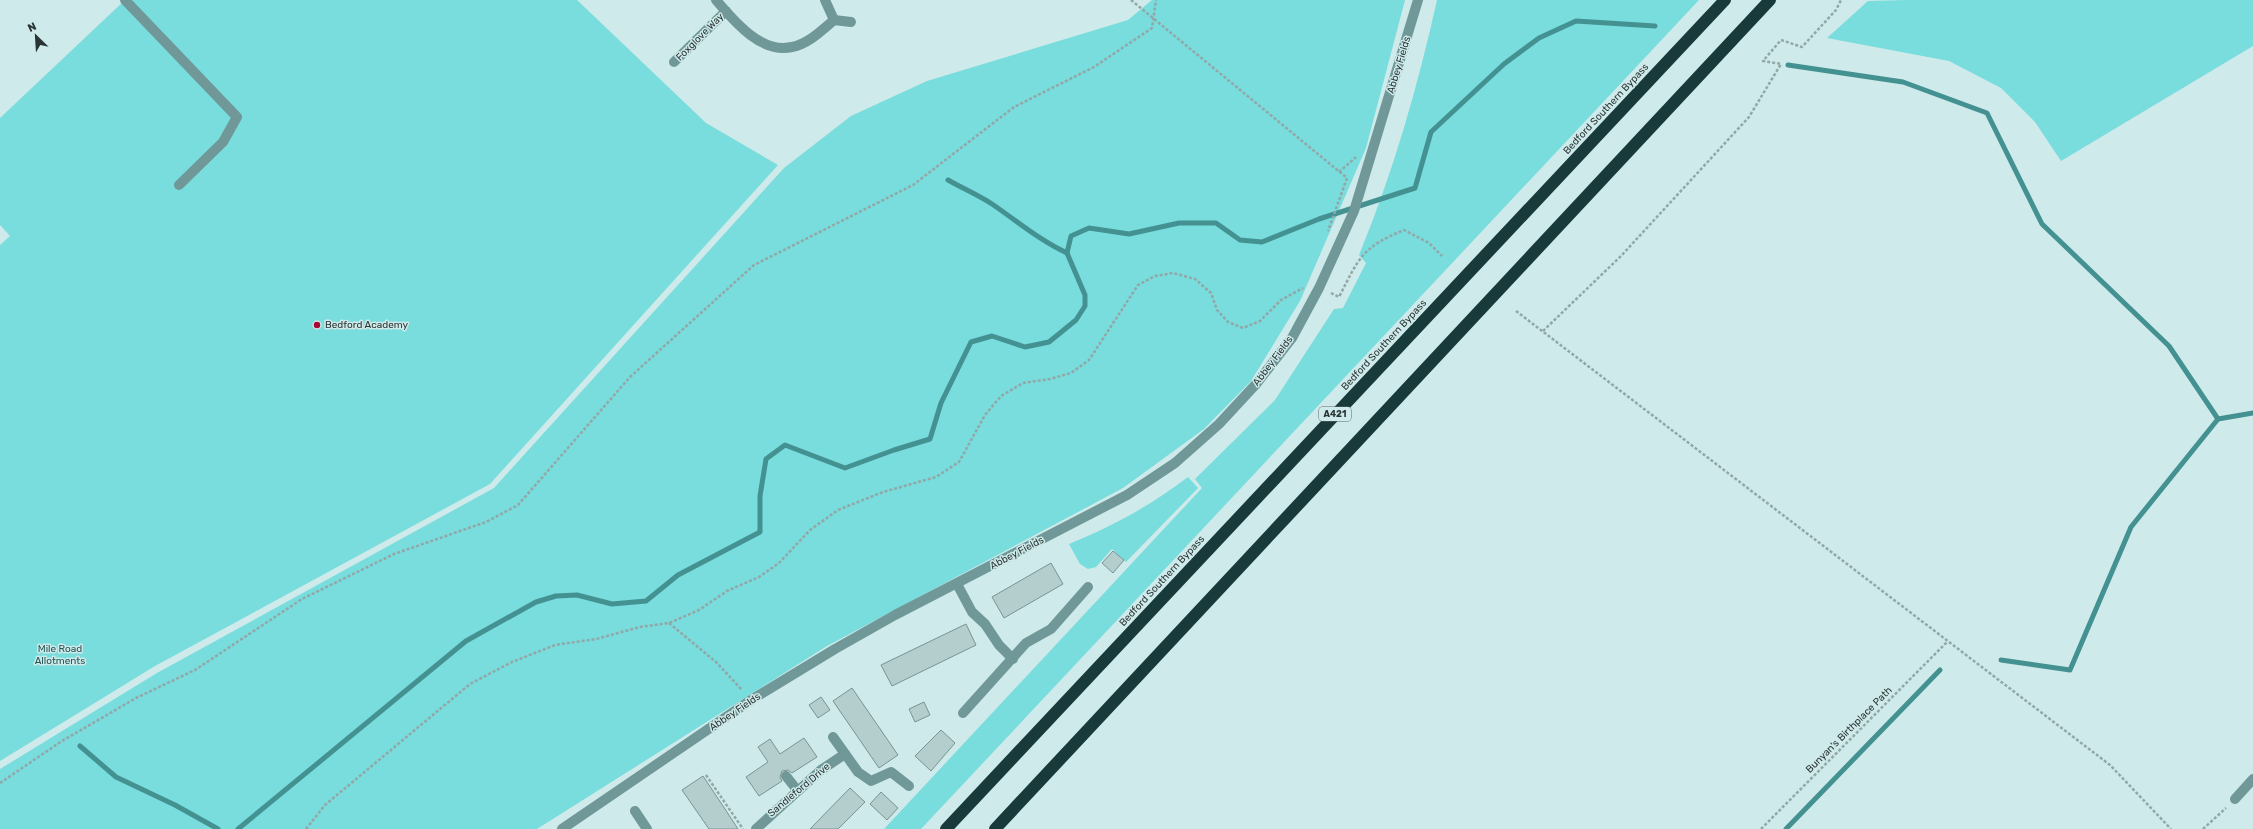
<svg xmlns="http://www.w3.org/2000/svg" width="2253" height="829" font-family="Rubik,sans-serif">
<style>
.green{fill:#79dcdd}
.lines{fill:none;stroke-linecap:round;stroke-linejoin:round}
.stream{stroke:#449192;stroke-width:5}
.building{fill:#b4cece;stroke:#7a9392}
.path{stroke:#92a7a7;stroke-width:2.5;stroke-dasharray:3 2;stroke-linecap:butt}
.minor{stroke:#709898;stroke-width:10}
.highway{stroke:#193a3a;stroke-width:12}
.poi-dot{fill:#a50b34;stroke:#cfeaea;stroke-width:1.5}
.labels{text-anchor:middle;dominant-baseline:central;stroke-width:3;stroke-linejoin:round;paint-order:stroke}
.shield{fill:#cfeaea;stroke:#5c6b6b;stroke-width:1}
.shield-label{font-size:9px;font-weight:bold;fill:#2a3434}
.street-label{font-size:10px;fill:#2a3434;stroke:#cfeaea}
.poi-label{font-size:10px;fill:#2a3434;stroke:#cfeaea;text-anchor:start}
.park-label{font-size:10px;fill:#255454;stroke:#cfeaea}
</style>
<rect width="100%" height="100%" fill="#cfeaea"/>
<g class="green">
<path d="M 125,0 L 577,0 L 706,123 L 778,165 L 490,484 L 155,666 L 0,761 L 0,245 L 10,236 L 0,225 L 0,118 Z"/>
<path d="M 1152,0 L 1405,0 L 1366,148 L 1300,301 L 1251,381 L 1204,429 L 1123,488 L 827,646 L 537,829 L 0,829 L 0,769 L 157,673 L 494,488 L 784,168 L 851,116 L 927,81 L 1128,20 Z"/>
<path d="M 1437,0 L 1699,0 L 921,829 L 884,829 L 1202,488 L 1195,479 L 1275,400 L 1334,309 L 1343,308 L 1366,263 L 1359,255 C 1393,173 1418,86 1437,0 Z"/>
<path d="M 1907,0 L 2253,0 L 2253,46 L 2061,161 L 2035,122 L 2001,88 L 1949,61 L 1827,38 L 1868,1 Z"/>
<path d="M 1188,477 L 1198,488 L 1126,562 L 1112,549 L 1096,567 L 1088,569 L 1080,564 L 1069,544 C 1115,525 1148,507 1188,477 Z"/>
</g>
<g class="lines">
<g class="stream">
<path d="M 1788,65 L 1903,82 L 1987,113 L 2042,224 L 2169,346 L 2218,419 L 2253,413"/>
<path d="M 948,180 C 962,188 978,195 992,204 C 1017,221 1039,240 1067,253"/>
<path d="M 2001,660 L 2070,670 L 2131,527 L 2218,419"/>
<path d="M 80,746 L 116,777 L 175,805 L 218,829"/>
<path d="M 238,829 L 466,641 L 536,602 L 556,596 L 577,595 L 612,604 L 646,601 L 678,575 L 760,532 L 760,496 L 766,459 L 785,445 L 845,468 L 894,450 L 930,439 L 941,403 L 971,342 L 992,336 L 1025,347 L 1049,342 L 1076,320 L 1085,306 L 1085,295 L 1067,253 L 1071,236 L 1089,228 L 1129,234 L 1179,223 L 1216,223 L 1240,240 L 1262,242 L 1319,219 L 1415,188 L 1431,132 L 1504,64 L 1539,38 L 1576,21 L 1655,26"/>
<path d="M 1786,829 L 1940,670"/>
</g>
</g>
<g class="building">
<path d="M 1113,551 L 1124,560 L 1113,573 L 1102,563 Z"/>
<path d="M 1051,563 L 1063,584 L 1004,618 L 992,597 Z"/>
<path d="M 966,624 L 976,645 L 892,686 L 881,665 Z"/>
<path d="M 852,688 L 898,755 L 879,768 L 833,701 Z"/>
<path d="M 821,697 L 830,710 L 818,718 L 809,705 Z"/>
<path d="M 924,702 L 930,715 L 915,722 L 909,709 Z"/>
<path d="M 941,730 L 955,743 L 931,771 L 915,756 Z"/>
<path d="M 804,738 L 817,757 L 792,773 L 788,770 L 782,771 L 780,777 L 782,781 L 759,796 L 746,777 L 768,762 L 758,747 L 770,739 L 780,754 Z"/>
<path d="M 703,776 L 725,809 L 738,829 L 709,829 L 682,790 Z"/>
<path d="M 850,788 L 865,802 L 838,829 L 810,829 Z"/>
<path d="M 881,792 L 898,808 L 887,820 L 870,804 Z"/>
</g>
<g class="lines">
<g class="path">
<path d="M 1131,0 L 1347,178 L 1328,231"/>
<path d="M 1339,172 L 1356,157"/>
<path d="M 1331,293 L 1339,297 C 1359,258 1362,247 1404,230 L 1429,243 L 1442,256"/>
<path d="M 1516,311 L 2110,765 L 2171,829"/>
<path d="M 1543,331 L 1621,256 L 1749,117 L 1781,64 L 1763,61 L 1781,40 L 1802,47 L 1836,10 L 1841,0"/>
<path d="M 669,623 L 716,662 L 742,690"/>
<path d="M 706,775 L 743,829"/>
<path d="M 0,783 L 62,741 L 136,698 L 195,670 L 302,599 L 394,554 L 486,522 L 518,505 L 630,377 L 754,265 L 913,185 L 1014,107 L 1094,67 L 1152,28 L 1156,0"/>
<path d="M 306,829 L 325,805 L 470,684 L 512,662 L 555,645 L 596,639 L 640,627 L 669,623 L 699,610 L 727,591 L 759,577 L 779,563 L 810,530 L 838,510 L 883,492 L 936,477 L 959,462 L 985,415 L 1001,396 L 1023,383 L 1050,379 L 1071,373 L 1089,360 L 1138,285 L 1155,276 L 1173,273 L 1195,279 L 1211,293 L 1217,310 L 1228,322 L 1243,328 L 1260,321 L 1281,300 L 1303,288"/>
<path d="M 1761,829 L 1947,642"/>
<path d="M 2203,829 L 2226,808"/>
</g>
<g class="minor">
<path d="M 125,0 L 237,117 L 223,142 L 179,185"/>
<path d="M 716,0 C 734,21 761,54 792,47 C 808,44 821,31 834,20 L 851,22"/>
<path d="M 825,0 L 834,20"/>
<path d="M 674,62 L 726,11"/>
<path d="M 957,584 L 972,612 L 985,624 L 999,645 L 1013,659"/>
<path d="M 963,713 L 1026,643 L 1051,629 L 1088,587"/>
<path d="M 833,737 L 858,772 L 871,781 L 891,772 L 909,786"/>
<path d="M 786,776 L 797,790"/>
<path d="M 2235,799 L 2253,779"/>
<path d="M 635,811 L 647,829"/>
<path d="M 562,829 L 751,700 L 835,649 L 895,615 L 1127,495 L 1175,463 L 1219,424 L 1257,383 L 1292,338 L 1319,288 L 1354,211 L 1418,0"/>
<path d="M 756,829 L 821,770 L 845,754"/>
</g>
<g class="highway">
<path d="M 946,829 L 1725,0"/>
<path d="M 995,829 L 1770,0"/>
</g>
</g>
<circle class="poi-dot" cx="317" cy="325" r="4"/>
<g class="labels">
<rect class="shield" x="1319" y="407" width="32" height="14" rx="3"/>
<g class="shield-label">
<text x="1335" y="414">A421</text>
</g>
<g class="street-label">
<text transform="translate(700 37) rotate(-45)">Foxglove Way</text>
<text transform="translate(1399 65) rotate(-73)">Abbey Fields</text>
<text transform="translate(1606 109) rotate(-47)">Bedford Southern Bypass</text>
<text transform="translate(1384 345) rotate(-47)">Bedford Southern Bypass</text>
<text transform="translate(1273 361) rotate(-53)">Abbey Fields</text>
<text transform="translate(1017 553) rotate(-28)">Abbey Fields</text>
<text transform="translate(1162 581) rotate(-47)">Bedford Southern Bypass</text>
<text transform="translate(735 712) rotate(-34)">Abbey Fields</text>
<text transform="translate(1849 730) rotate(-45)">Bunyan's Birthplace Path</text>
<text transform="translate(799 790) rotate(-40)">Sandleford Drive</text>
</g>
<g class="poi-label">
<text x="325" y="325">Bedford Academy</text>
</g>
<g class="park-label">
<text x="60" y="649">Mile Road<tspan x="60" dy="12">Allotments</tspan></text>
</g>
</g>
<g transform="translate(36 36) rotate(335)" stroke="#cfeaea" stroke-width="3" paint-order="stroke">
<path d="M0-3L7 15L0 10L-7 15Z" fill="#2a3434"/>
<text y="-6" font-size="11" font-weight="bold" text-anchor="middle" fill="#2a3434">N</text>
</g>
</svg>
